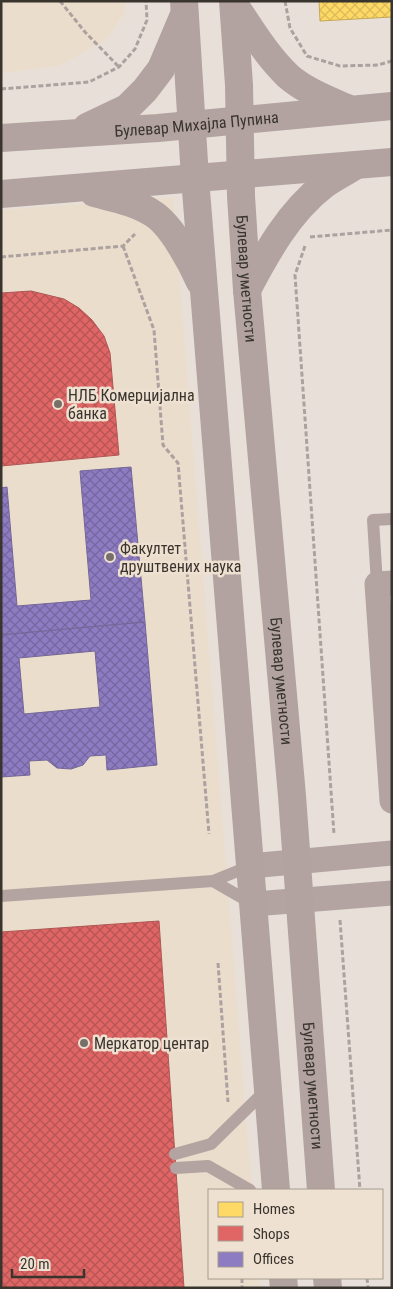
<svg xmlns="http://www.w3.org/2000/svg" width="393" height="1289" font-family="'Roboto Condensed',sans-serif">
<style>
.built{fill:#eaddcc}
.homes{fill:url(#homes-cross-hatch);stroke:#c4a855}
.shops{fill:url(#shops-cross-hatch);stroke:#ae5755}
.offices{fill:url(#offices-cross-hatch);stroke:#746696;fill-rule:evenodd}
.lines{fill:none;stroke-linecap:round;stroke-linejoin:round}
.path{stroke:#aca19f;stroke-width:3;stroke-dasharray:5 2.5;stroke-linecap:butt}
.lane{stroke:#b3a4a2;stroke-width:12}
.street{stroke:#b3a4a2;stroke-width:25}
.secondary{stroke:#b2a3a1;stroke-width:28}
.poi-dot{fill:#767069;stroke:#efe1d1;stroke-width:2}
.labels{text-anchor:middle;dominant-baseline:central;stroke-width:5;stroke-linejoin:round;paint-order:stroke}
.street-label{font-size:16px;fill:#39342d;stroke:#efe1d1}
.poi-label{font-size:16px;fill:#39342d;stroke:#efe1d1;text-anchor:start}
</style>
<defs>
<pattern id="homes-cross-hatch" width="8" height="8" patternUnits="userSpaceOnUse" patternTransform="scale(1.25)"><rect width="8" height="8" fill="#ffd966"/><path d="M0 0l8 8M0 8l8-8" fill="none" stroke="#dbbb59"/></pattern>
<pattern id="shops-cross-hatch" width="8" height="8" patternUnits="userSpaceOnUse" patternTransform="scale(1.25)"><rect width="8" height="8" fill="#e06666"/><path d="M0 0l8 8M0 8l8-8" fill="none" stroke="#b75554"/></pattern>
<pattern id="offices-cross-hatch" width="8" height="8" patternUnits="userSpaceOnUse" patternTransform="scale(1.25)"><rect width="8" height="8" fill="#8e7cc3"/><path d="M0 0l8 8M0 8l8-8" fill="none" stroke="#75669f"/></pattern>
</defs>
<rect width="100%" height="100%" fill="#e8e0d8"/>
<g class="built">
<path d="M 1,1 L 125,1 L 125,12 L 107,39 L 59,66 L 1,73 Z"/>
<path d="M 173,197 L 252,1190 L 209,1190 L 209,1278 L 259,1278 L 260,1288 L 1,1288 L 1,210 Z"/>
</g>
<path class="homes" d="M 319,1 L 392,1 L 392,17 L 320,21 Z"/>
<g class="shops">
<path d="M 31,291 L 64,299 L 79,308 L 92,320 L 104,336 L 110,353 L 119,455 L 1,466 L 1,293 Z"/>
<path d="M 159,921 L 184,1288 L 1,1288 L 1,932 Z"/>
</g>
<g class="offices">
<path d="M 131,467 L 145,622 L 1,635 L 1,488 L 7,487 L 17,606 L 91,600 L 80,471 Z"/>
<path d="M 145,622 L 157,765 L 107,770 L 106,755 L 90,756 L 83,765 L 71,769 L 57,768 L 47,760 L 29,761 L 30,775 L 1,777 L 1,635 ZM 95,651 L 100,707 L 24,714 L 19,658 Z"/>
</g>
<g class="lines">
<g class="path">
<path d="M 60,1 L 85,32 L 119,67"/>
<path d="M 285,1 L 290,28 L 307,56 L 340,66 L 378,65 L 392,61"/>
<path d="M 1,89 L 89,82 L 119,67 L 135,49 L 147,20 L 146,1"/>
<path d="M 310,237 L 392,230"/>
<path d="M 123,246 L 154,330 L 163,445 L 178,463 L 209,834"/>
<path d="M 305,246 L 295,275 L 334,834"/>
<path d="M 1,257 L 123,246 L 135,234"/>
<path d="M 340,920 L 360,1190"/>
<path d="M 218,963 L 228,1102"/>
<path d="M 242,1278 L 242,1288"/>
<path d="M 367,1278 L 368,1288"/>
</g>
<g class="lane">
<path d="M 377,584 L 373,520 L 392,519"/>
<path d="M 213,881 L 253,904"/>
<path d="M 1,896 L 213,881 L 250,866"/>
<path d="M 175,1154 L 211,1144 L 266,1090"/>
<path d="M 176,1168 L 208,1166 L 250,1190"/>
</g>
<g class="street">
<path d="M 392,583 L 377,584 L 392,801"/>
<path d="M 250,866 L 392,853"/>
<path d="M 253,904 L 392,893"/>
</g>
<g class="secondary">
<path d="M 184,1 L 195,178 L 276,1190"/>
<path id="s1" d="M 233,1 L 239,85 L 241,196 L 247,290 L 292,796 L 321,1190"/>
<path d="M 234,4 C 251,29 266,55 288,76 C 305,91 329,100 349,109"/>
<path d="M 87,127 L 127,108 L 145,90 L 161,69 L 183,17"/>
<path id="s2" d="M 1,138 L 158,128 L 392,106"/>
<path d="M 94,193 C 113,198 135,202 152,213 C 171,224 191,262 200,282"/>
<path d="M 1,194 L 392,162"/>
<path d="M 247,290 C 267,252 289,212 324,185 C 333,178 344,173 353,167"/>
<path d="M 283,1278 L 284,1288"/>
<path d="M 327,1278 L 328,1288"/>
</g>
</g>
<g class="poi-dot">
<circle cx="58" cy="404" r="5"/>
<circle cx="110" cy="557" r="5"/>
<circle cx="84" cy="1043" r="5"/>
</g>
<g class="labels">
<g class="street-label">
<text stroke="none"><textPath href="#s2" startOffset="196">Булевар Михајла Пупина</textPath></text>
<text stroke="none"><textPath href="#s1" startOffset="278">Булевар уметности</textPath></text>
<text stroke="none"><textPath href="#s1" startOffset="682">Булевар уметности</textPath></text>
<text stroke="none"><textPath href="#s1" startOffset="1088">Булевар уметности</textPath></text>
</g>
<g class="poi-label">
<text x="68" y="395">НЛБ Комерцијална<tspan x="68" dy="18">банка</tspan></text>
<text x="120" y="548">Факултет<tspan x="120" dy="18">друштвених наука</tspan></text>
<text x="94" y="1043">Меркатор центар</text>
</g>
</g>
<rect width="393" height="1289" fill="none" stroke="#39342d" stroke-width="5"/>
<rect x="208" y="1189" width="175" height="90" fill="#efe1d1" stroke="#a69c8f"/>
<rect x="218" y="1202" width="25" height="15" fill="#ffd966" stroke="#a69c8f"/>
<text x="253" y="1214" font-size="15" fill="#39342d">Homes</text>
<rect x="218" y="1226" width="25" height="15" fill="#e06666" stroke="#a69c8f"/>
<text x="253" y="1239" font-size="15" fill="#39342d">Shops</text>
<rect x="218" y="1252" width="25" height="15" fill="#8e7cc3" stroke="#a69c8f"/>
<text x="253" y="1264" font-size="15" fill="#39342d">Offices</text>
<path d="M12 1269v8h72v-8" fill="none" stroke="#39342d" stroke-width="2.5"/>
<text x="20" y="1269" font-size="15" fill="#39342d" stroke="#efe1d1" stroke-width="4" paint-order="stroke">20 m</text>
</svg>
